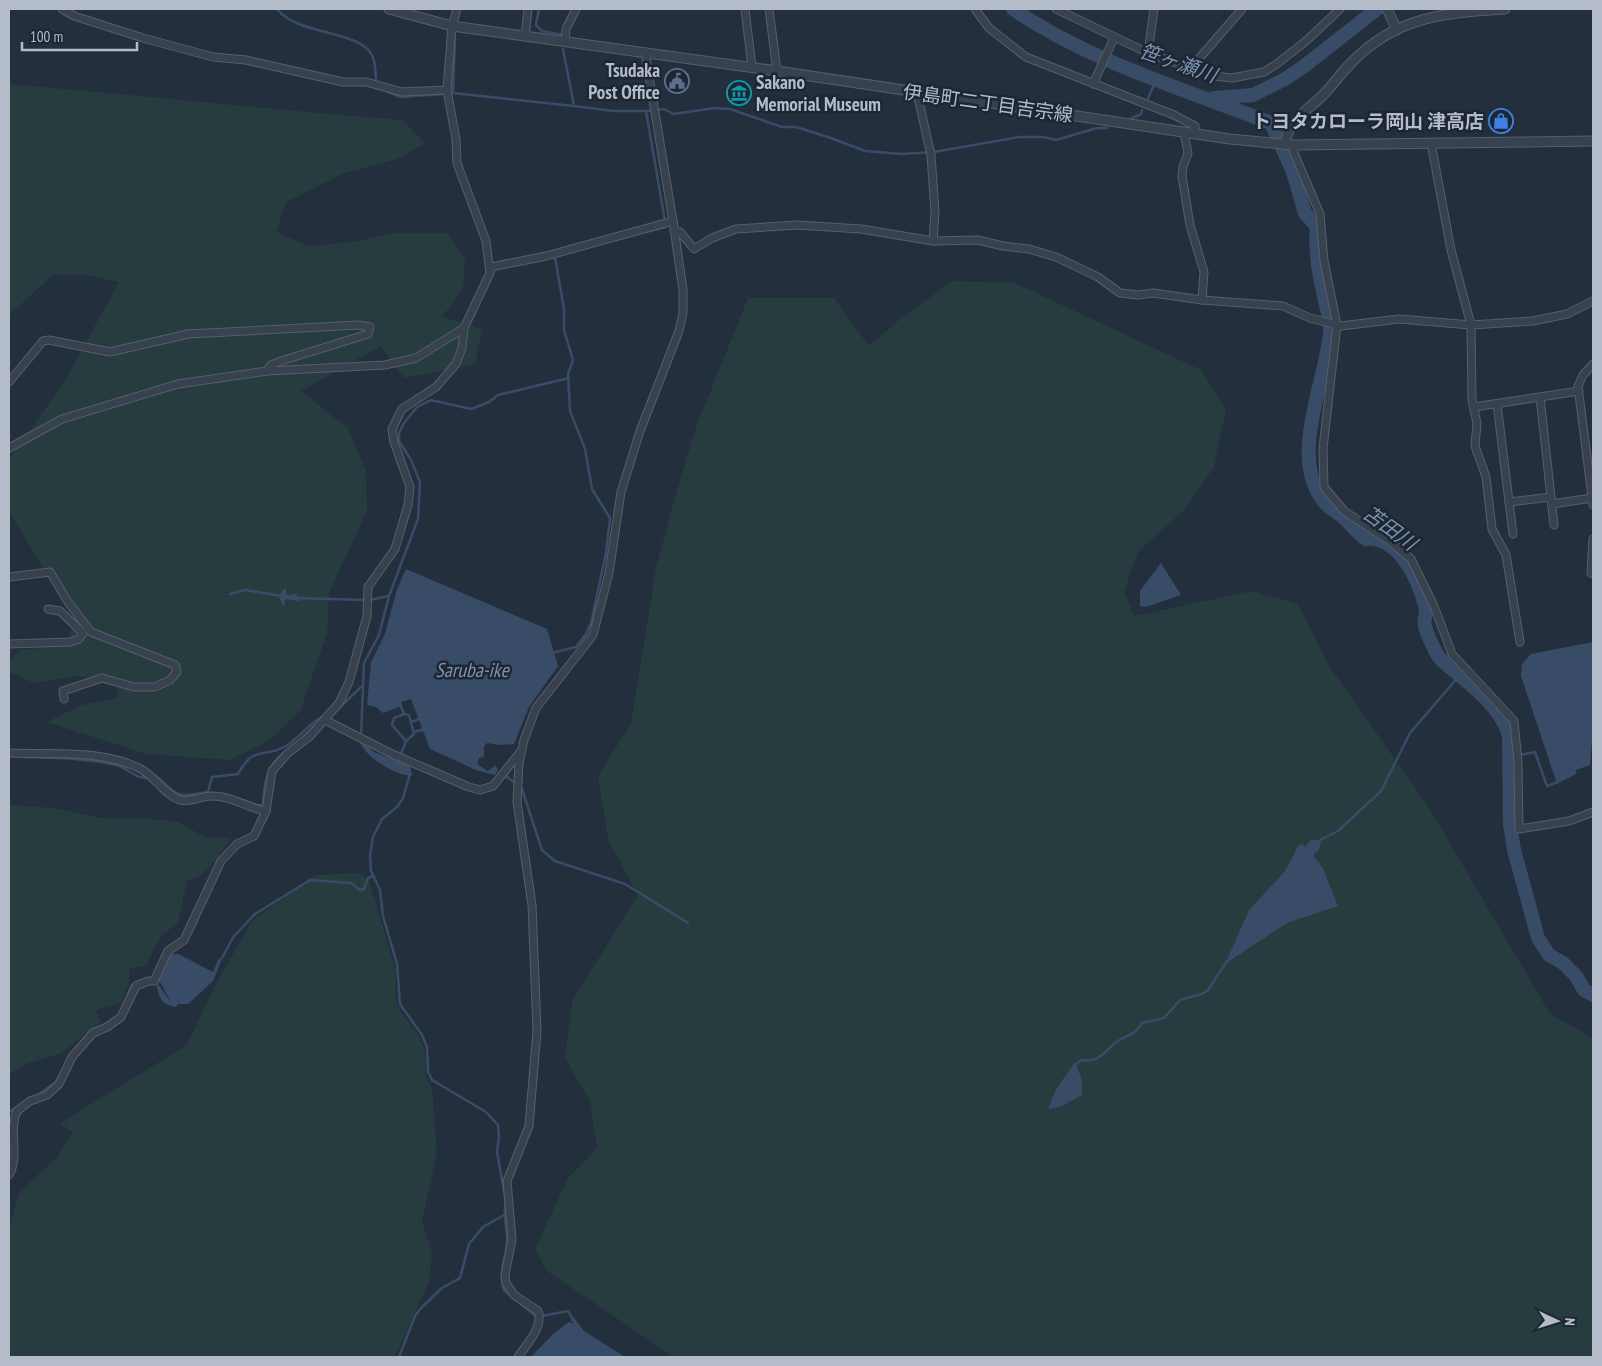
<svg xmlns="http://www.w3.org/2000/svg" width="1602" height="1366" font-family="'PT Sans Narrow','Noto Sans JP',sans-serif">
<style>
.green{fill:#263c3f;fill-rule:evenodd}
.water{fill:#394c67}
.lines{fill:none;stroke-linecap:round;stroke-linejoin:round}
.stream{stroke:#394c67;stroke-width:2.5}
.river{stroke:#394c67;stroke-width:14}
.minor-casing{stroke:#565f6c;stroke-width:9}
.tertiary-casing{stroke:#565f6c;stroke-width:11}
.minor{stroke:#38414e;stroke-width:7}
.tertiary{stroke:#38414e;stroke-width:9}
.labels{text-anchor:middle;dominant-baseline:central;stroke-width:5;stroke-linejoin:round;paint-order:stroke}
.poi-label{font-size:19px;font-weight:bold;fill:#b4bcc9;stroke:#1d2633;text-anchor:end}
.street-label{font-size:19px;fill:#b4bcc9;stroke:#1d2633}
.water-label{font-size:20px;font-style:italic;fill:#7c92b1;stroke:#1d2633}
</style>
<rect width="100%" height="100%" fill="#242f3e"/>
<g class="green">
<path d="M 9,84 C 140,95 272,110 403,120 L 425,144 L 397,159 L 344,173 L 286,202 L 276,232 L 308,246 L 354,242 L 391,233 L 447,233 L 465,259 L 463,289 L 442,317 L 482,329 L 475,364 L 404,378 L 381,346 L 301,391 L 348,428 L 366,471 L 367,511 L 329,593 L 327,634 L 300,711 L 270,740 L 230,760 L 146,754 L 47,722 L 82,705 L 117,698 L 119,684 L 77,676 L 34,683 L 9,672 L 9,662 L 20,650 L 64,646 L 76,621 L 9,512 L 9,459 L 63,384 L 119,282 L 86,275 L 53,275 L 9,315 Z"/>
<path d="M 952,281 L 1015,283 L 1201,370 L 1226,409 L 1214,467 L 1185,509 L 1138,552 L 1124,591 L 1134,616 L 1252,591 L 1298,604 L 1329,666 L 1428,806 L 1550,1014 L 1593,1038 L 1593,1357 L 674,1357 L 547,1271 L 535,1249 L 568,1178 L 597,1148 L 590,1101 L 565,1058 L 572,1001 L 638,895 L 608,839 L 598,776 L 631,724 L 656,568 L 677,490 L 696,427 L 748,298 L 834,298 L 869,346 L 899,320 ZM 1298,846 L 1305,847 L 1323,868 L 1338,906 L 1287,923 L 1225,964 L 1249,910 L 1285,871 ZM 1075,1062 L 1080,1096 L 1048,1109 L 1056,1089 Z"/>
<path d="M 9,805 L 53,808 L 101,818 L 150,819 L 178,822 L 205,837 L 231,838 C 218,855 209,877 187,880 L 178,923 L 161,936 L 146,965 L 129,969 L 129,982 L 121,1003 L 95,1010 L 101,1022 L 61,1053 L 26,1064 L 9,1074 Z"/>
<path d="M 359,873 L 369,880 L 388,944 L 396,971 L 395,998 L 400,1011 L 420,1037 L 425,1053 L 426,1077 L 432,1088 L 437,1154 L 422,1220 L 432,1254 L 429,1282 L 395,1357 L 9,1357 L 9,1229 L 19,1193 L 58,1156 L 73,1132 L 60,1123 L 187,1045 L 218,980 L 252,921 L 315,875 Z"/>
</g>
<g class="water">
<path d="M 1161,563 L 1181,595 L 1146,607 L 1140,606 L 1140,591 Z"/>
<path d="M 406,569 L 547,629 L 558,666 L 529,707 L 514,744 L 501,745 L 487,743 L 484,746 L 484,757 L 479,758 L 477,764 L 488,771 L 495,765 L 498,770 L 495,775 L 476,770 L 430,749 L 411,699 L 401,702 L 402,706 L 383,713 L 376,707 L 367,705 L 371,662 L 385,634 L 397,589 Z"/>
<path d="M 286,588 L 286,595 L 297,594 L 297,597 L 300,596 L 300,601 L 285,599 L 284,607 L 279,598 L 282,591 Z"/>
<path d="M 1593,642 L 1593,728 L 1590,765 L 1576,770 L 1576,774 L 1557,784 L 1521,676 L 1522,664 L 1531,654 Z"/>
<path d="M 359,739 L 374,752 L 410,766 L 412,776 C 395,775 362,756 359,739 Z"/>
<path d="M 1311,840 L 1321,840 L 1319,850 L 1313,855 L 1323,868 L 1338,906 L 1287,923 L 1225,964 L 1249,910 L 1285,871 L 1298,846 L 1302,844 L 1305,847 Z"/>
<path d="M 168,954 L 178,954 L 213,972 L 218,960 L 223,956 L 213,981 L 188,1004 L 178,1004 L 176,1007 C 161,1005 160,998 156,984 L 156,982 L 172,1003 L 161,984 L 157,981 Z"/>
<path d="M 1075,1062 L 1082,1080 L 1082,1095 L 1060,1107 L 1048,1109 L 1056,1089 Z"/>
<path d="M 574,1318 L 584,1331 L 625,1357 L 531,1357 L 553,1334 L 569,1322 L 574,1324 L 571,1320 Z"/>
</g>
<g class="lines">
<g class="stream">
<path d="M 277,9 C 298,35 353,30 370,52 C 376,59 375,71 376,79"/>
<path d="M 539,9 L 536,25 L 542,31 L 563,35"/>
<path d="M 455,36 L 453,93 L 574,106"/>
<path d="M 563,49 L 574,106 L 613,111 L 646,111 L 666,227 L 646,232"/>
<path d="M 377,87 L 400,97 L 442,94"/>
<path d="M 1146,103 L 1156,80"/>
<path d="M 646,111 L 664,109 L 673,114 L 715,108 L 730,109 L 782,127 L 796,127 L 831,138 L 865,151 L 902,154 L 934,152 L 1019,137 L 1043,137 L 1056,140 L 1097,128 L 1107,128"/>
<path d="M 1132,118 L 1141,114 L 1142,110"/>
<path d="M 230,594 L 245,590 L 282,596"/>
<path d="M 297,598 L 365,600"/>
<path d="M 370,600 L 388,596"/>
<path d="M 552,653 L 576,647 L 586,634 L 591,623 L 606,553 L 610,518 L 592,489 L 585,449 L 570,411 L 568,374 L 573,360 L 564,330 L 564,309 L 555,257 L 561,255"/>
<path d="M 334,713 L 362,686"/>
<path d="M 404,714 L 394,718 L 392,725 L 406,741"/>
<path d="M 411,722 L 422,718"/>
<path d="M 414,732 L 425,729"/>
<path d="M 361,737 L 364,663 L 379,635 L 389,596 L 418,519 L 420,482 L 411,460 L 399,441 L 399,433 L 404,423 L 417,407 L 431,400 L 471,409 L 489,402 L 498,395 L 569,378"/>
<path d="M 300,740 L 314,726"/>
<path d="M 1520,755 L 1535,752 L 1547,786 L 1558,782"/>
<path d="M 23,757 C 54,758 86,758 117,765 C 131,769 137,783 156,776 C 182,799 175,797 208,792 L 212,777 L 238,774 C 254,744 264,759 286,746 C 301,737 310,721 326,715"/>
<path d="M 397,764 L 406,741 L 414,734 L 409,715 L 404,714 L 400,704"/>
<path d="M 410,774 L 403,798 L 397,807 L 382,819 L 373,837 L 370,855 L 371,871 L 380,890 L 383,916 L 397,964 L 400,1004 L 422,1035 L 427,1047 L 428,1072 L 432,1080 L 486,1112 L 498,1125 L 499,1136 L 497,1152 L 506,1202 C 502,1216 508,1229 507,1242 C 506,1259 498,1273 504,1290 L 537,1317 L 568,1311 L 574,1321"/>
<path d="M 506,776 L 516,784"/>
<path d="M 522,789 L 542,850 L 555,861 L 625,884 L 688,923"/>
<path d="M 237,798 L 260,806 L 263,804 C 265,775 267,764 292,746"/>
<path d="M 1318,841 L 1338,831 L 1381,791 L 1410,733 L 1460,675"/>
<path d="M 222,958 L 234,936 L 255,914 L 310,880 L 351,883 L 360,890 L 364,889 L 368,878 L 373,876"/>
<path d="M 125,1001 L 132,985 L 137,982"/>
<path d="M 74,1050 L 91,1032"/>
<path d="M 1076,1064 L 1082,1060 C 1100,1063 1105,1050 1118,1041 C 1130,1033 1134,1036 1142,1023 L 1164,1018 L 1180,1000 L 1202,994 L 1208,990 L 1227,961"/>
<path d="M 38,1095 L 57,1081"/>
<path d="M 9,1112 L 24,1102"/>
<path d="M 399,1357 L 415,1316 L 422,1307 L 442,1288 L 460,1278 L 469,1244 L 483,1227 L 504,1215"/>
</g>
<g class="river">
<path d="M 1013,9 C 1091,62 1183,89 1271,123 L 1293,172 L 1305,213 L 1317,227 C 1315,249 1318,270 1323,291 C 1325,305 1331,318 1330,332 C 1326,383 1288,456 1324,502 C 1329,508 1338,513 1344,518 C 1352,525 1357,533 1366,539 C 1400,536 1419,582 1426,608 C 1427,614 1423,620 1425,626 C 1427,636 1433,646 1437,654 C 1442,663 1452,668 1459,675 C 1479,691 1501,710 1509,735 L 1510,824 L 1514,850 L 1538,938 L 1549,955 L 1563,963 L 1576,976 L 1584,990 L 1593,995"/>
<path d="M 1214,98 L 1253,95 L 1285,79 L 1303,67 L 1377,9"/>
</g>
<defs>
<g id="minor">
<path d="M 62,9 L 74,16 L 143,38 L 213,57 L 246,60 L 343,82 L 366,82 L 402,92 L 447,90"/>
<path d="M 745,9 L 752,67"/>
<path d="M 769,9 L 777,71"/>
<path d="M 975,9 L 989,28 L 1026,57 L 1174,115 L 1195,126 L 1196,134"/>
<path d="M 1056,9 L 1148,53 L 1214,76 L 1232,78 L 1264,72 L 1278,63 L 1306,41 L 1340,9"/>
<path d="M 525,37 L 528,9"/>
<path d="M 565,42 L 566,29 L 576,9"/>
<path d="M 1148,53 L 1154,9"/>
<path d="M 1190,69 L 1242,9"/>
<path d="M 1093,84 L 1114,38"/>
<path d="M 917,93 L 931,155 L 935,212 L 933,241"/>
<path d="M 1184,132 L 1188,153 L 1183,167 L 1182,176 L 1190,225 L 1204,272 L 1202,300"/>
<path d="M 1431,143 L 1451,250 L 1471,325 L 1472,400 L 1477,423 L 1475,446 L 1486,477 L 1492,529 L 1506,555 L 1520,642"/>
<path d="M 1293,145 L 1294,153 L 1320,214 L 1324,261 L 1337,325 L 1323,448 L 1324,487 L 1344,511 L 1391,542 L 1411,559 L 1434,606 L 1452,654 L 1514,721 L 1518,762 L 1519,829 L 1569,821 L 1593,812"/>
<path d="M 674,231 L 680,232 L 694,249 L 712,238 L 736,229 L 797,225 L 861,229 L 933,241 L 978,240 L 1003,246 L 1029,249 L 1056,257 L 1098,277 L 1120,293 L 1138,295 L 1153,293 L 1202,300 L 1283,306 L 1310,318 L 1341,326 L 1399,319 L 1471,325 L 1533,321 L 1567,314 L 1593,301"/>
<path d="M 491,267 L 546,256 L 673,221"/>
<path d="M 1593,364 L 1583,375 L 1578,386 L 1593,505"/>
<path d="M 9,382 L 43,341 L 49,340 L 110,352 L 188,334 L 359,325 L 370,327 L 368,334 L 281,361 L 271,365 L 267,371"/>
<path d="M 1540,397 L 1554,525"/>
<path d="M 1497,404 L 1513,534"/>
<path d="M 1474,407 L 1579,391"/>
<path d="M 9,448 L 62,419 L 178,384 L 267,371 L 385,365 L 416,358 L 464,328"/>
<path d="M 1509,502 L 1551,497"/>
<path d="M 1552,504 L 1592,498"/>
<path d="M 1593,539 L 1591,573 L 1593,574"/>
<path d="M 9,577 L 50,572 L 68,602 L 91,632 L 175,665 L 177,672 L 170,680 L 155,687 L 134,687 L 102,678 L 63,691 L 64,699"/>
<path d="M 9,644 L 70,642 L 79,639 L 83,633 L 60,611 L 48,609"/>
<path d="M 325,720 L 392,754 L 469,787 L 480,790 L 493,786 L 521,751"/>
<path d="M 9,753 C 51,755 102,749 141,769 C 155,777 165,795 180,800 C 189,803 201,796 211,796 C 230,795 247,808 266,811"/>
<path d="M 9,1175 C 20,1156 8,1132 17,1111 L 30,1101 L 47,1095 L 59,1084 L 72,1057 L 93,1033 L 107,1027 L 121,1017 L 136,986 L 148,981 L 154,981 L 168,951 L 184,940 L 221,861 L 237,844 L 254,836 L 266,811 L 272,771 L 287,754 L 310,736 L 339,703 L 349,682 L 367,616 L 368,587 L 395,549 L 408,505 L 410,487 L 394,442 L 392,429 L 402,409 L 436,387 L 456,364 L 462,348 L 464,328 L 490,273 L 486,241 L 457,163 L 456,139 L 447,90 L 452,26 L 457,9"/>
<path d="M 518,1357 C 526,1345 544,1327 538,1311 L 514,1295 L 506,1283 L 505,1274 L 512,1240 L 507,1181 L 529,1126 L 537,1031 L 532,905 L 517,802 L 519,763 L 524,740 L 536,708 L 593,635 L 609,573 L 621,492 L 640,431 L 679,331 L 683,313 L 683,290 L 673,221 L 645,52"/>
</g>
<g id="tertiary">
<path d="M 389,9 L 452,26 L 777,71 L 1230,139 L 1293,145 L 1593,141"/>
<path d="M 1387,9 L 1397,30"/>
<path d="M 1285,144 C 1287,122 1309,109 1323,95 C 1333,85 1341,73 1351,63 C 1396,16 1445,13 1505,9"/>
</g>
</defs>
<use href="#minor" class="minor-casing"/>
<use href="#tertiary" class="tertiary-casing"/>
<use href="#minor" class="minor"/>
<use href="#tertiary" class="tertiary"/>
</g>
<defs>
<symbol id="civic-ring" viewBox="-11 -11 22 22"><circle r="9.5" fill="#1d2633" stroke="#5c6f8a" stroke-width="1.5"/><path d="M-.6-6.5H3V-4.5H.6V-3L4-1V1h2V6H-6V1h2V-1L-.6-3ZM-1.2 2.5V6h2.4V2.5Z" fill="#5c6f8a"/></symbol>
<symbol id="museum-ring" viewBox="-11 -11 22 22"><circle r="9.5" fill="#1d2633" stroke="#0f9aa8" stroke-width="1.5"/><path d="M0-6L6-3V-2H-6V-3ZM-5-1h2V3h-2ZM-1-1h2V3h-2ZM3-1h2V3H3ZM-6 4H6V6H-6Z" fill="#0f9aa8"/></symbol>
<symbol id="shop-ring" viewBox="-11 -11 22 22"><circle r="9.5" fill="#1d2633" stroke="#3f7fe0" stroke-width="1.5"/><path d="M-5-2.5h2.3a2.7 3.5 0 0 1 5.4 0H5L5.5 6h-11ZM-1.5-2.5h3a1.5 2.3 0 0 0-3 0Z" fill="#3f7fe0"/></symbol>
</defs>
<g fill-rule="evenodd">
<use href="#civic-ring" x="663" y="67" width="28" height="28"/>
<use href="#museum-ring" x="725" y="79" width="28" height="28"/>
<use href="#shop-ring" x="1487" y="107" width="28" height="28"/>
</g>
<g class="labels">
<g class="poi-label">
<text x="660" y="70">Tsudaka<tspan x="660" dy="22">Post Office</tspan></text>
<text x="756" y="82" text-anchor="start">Sakano<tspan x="756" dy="22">Memorial Museum</tspan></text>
<text x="1484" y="121">トヨタカローラ岡山 津高店</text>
</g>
<g class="street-label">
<text transform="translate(988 103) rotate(8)">伊島町二丁目吉宗線</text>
</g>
<g class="water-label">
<text transform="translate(1178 63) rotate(19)">笹ヶ瀬川</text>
<text transform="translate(1390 528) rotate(36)">苫田川</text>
<text x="472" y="670">Saruba-ike</text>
</g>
</g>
<rect width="1602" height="1366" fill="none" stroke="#b4bcc9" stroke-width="20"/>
<g transform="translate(1557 1321) rotate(94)" stroke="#1d2633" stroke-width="4" paint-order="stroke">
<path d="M0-4L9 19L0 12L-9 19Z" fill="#b4bcc9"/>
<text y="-8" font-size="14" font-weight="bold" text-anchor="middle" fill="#b4bcc9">N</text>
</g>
<path d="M22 42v8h115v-8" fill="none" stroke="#b4bcc9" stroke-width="2.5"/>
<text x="30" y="42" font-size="15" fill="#b4bcc9" stroke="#1d2633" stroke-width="4" paint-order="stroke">100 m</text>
</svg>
